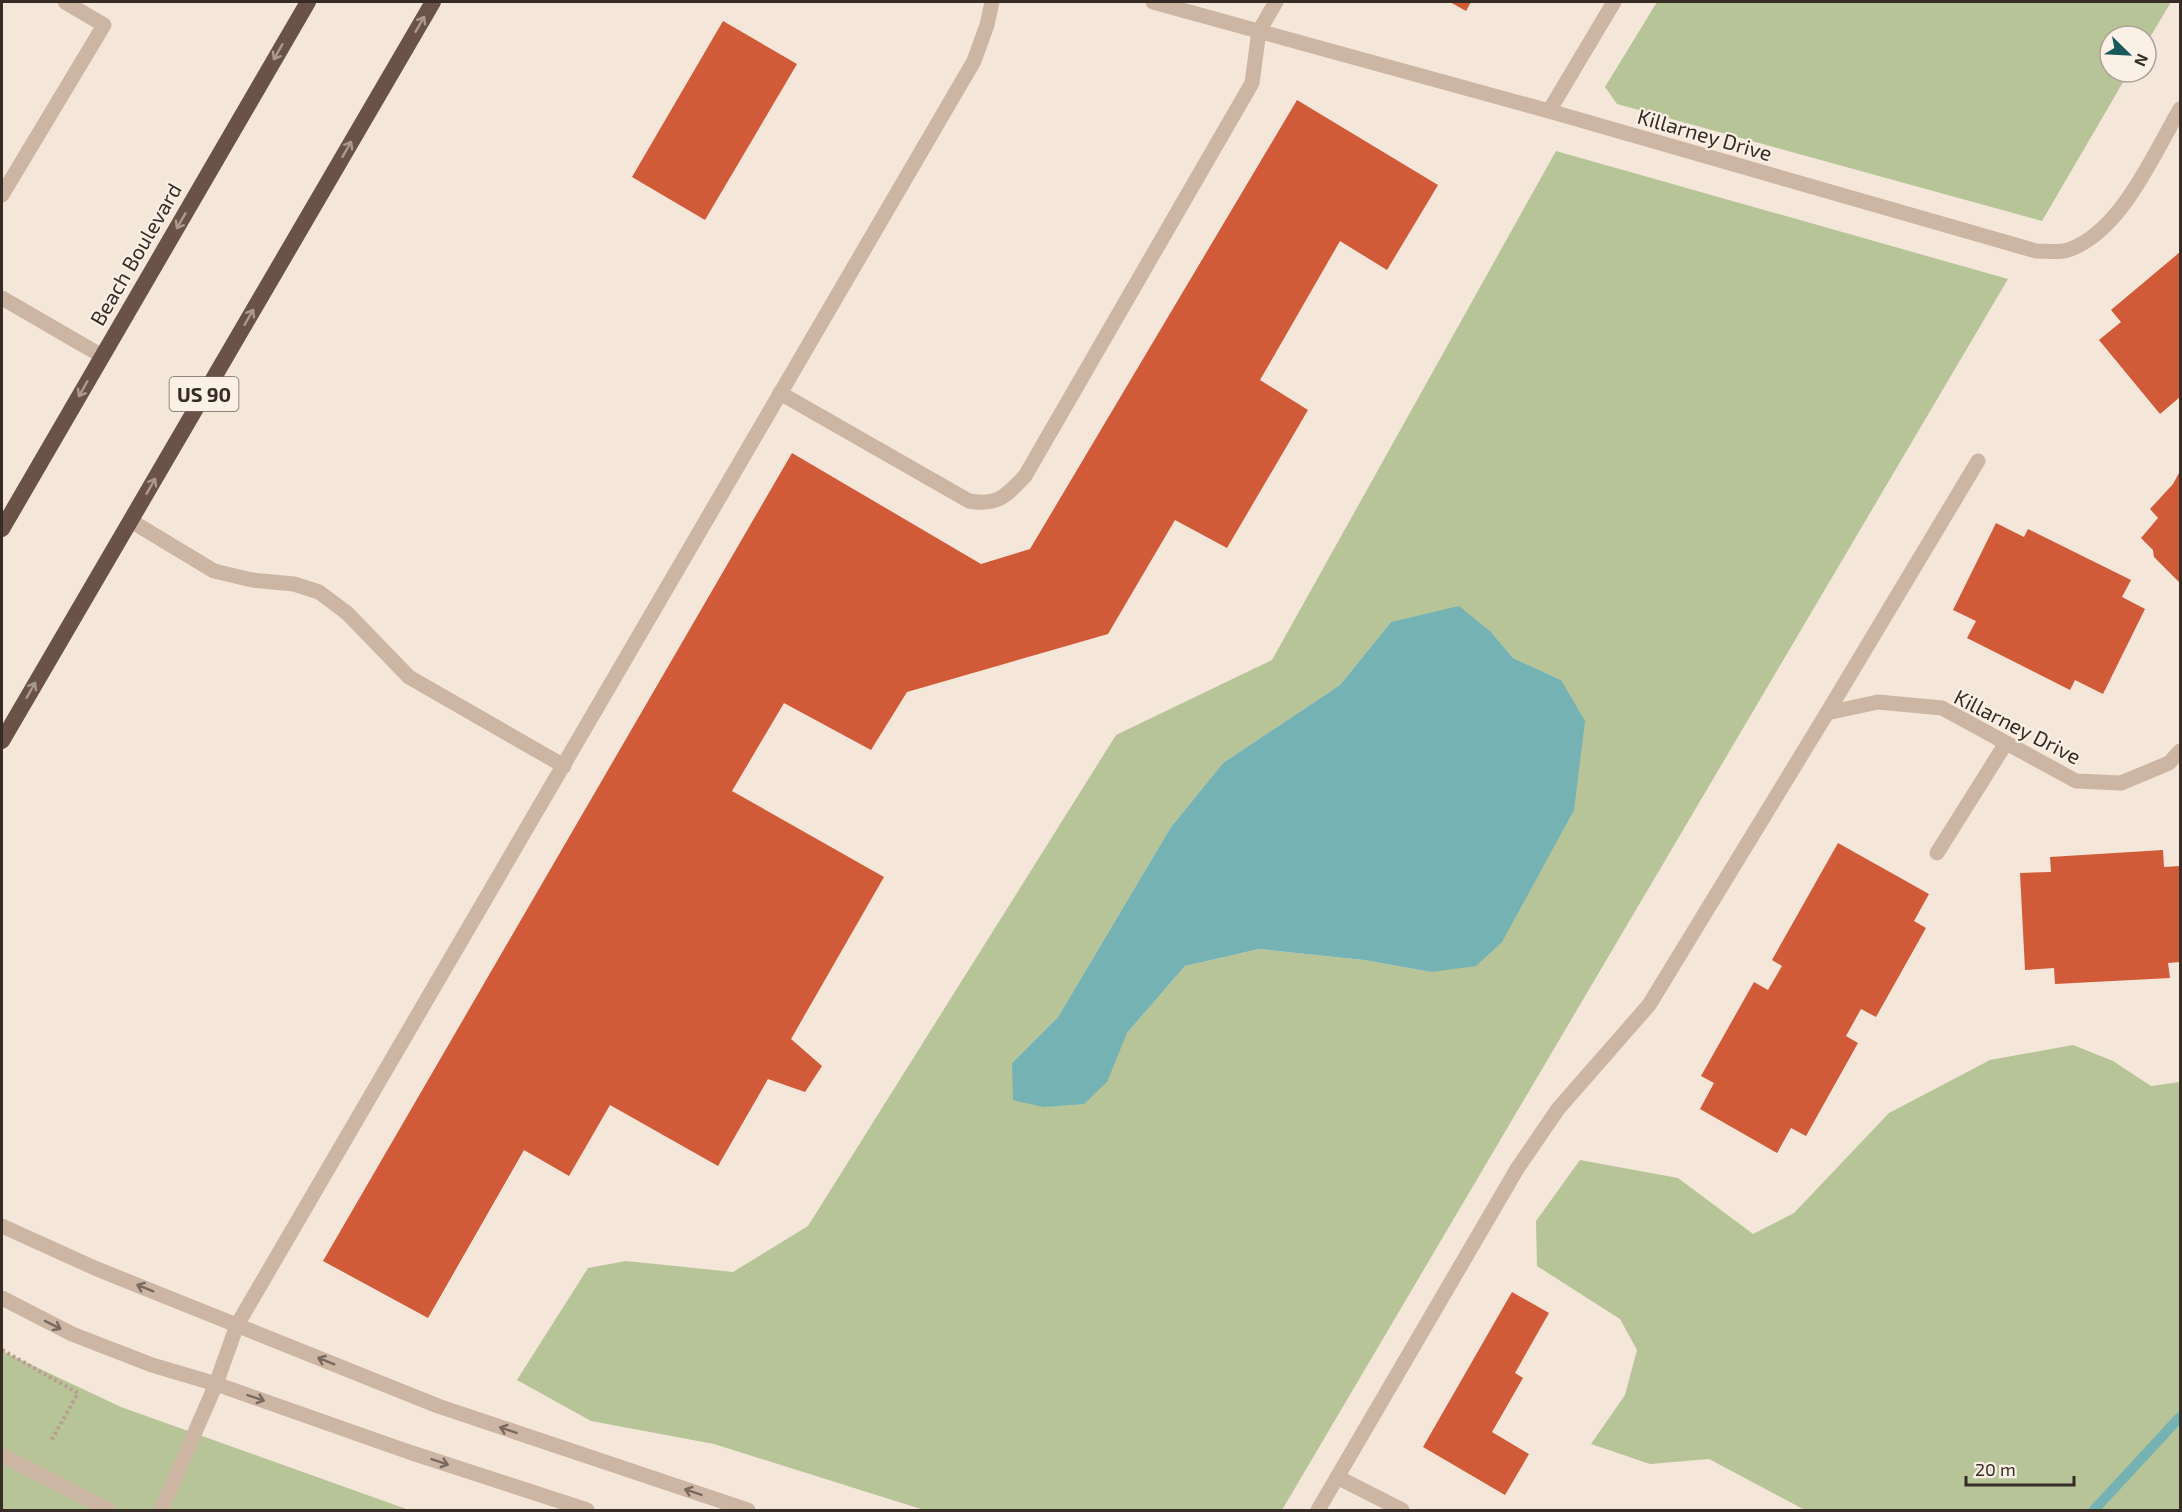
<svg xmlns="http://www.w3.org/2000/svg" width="2182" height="1512" viewBox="0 0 2182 1512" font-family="'Exo 2',sans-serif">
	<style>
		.green { fill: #b6c497; fill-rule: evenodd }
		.water { fill: #75b2b3 }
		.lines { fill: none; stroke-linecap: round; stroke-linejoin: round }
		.stream { stroke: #75b2b3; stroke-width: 10 }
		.building { fill: #d15a39 }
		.path { stroke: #b99f8e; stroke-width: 4; stroke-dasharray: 3 3; stroke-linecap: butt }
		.service { stroke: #cdb5a3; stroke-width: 15 }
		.minor { stroke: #cdb5a3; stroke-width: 15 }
		.trunk { stroke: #6a5249; stroke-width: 16 }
		.oneway { stroke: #ab998f }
		.oneway2 { stroke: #7a695e }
		.labels { text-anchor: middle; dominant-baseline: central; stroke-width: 4.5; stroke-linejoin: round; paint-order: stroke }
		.shield { fill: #fbf0e5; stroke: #72665f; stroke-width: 1.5 }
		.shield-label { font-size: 20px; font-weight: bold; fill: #372b26 }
		.street-label { font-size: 21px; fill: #372b26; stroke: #fbf0e5 }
	</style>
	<rect width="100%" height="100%" fill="#f4e6d9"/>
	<g class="green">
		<polygon points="1657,2 2171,2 2146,44 2146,36 2110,36 2110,72 2129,72 2042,221 1617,104 1605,87"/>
		<path d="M1556,151L2008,279L1282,1510H924L714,1444L591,1421L517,1380L588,1268L626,1261L733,1272L808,1226L1116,735L1272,660ZM1391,622L1491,632L1513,658L1561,680L1431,972L1364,960L1259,949L1185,966L1127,1033L1012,1063L1058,1017L1171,827L1223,763L1340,685Z"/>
		<polygon points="2073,1045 2113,1061 2151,1086 2180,1082 2180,1510 1805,1510 1709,1459 1650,1464 1591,1444 1625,1395 1637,1350 1620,1319 1537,1266 1536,1221 1580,1160 1678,1178 1753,1234 1794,1213 1889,1113 1990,1060"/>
		<polygon points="2,1351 121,1407 409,1510 2,1510"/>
	</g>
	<polygon class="water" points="1459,606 1491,632 1513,658 1561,680 1585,721 1574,810 1502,942 1476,966 1431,972 1364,960 1259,949 1185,966 1127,1033 1107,1082 1084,1104 1043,1107 1013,1100 1012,1063 1058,1017 1171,827 1223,763 1340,685 1391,622"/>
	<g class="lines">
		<polyline class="stream" points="2094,1510 2180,1417"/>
	</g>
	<g class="building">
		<polygon points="1450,2 1471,2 1466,11"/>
		<polygon points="723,21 797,64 705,220 632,177"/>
		<polygon points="1297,100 1438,185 1387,270 1340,241 1260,380 1308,410 1227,548 1175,520 1108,634 907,692 871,750 784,703 732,791 884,877 791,1039 822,1066 805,1092 768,1079 718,1166 610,1105 569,1176 524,1150 428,1318 323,1261 792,453 981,564 1030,549"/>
		<polygon points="2180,252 2180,397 2160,414 2099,340 2121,322 2111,310"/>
		<polygon points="2180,471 2180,583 2154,557 2153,550 2141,538 2158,518 2150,509 2173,484"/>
		<polygon points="1996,523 2024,537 2028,529 2131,580 2122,597 2145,609 2103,694 2075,680 2070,690 1967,638 1976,621 1953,610"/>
		<polygon points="1838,843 1929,894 1914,921 1926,928 1876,1017 1861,1009 1846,1036 1858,1043 1806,1136 1791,1128 1777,1153 1700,1109 1714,1083 1701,1076 1754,982 1768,990 1782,966 1772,960"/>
		<polygon points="2163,850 2164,867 2180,866 2180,962 2168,963 2170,978 2055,984 2054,968 2025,970 2020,873 2051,872 2050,857"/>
		<polygon points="1512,1292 1549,1313 1515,1373 1523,1378 1492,1432 1529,1454 1505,1495 1423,1447"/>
	</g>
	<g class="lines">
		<polyline class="path" points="2,1350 78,1393 51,1441"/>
		<g class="service">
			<polyline points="1549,111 1614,2"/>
			<polyline points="2,195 104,25 65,2"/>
			<polyline points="2,298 102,356"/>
			<path d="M780,393L969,501C998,506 1006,496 1025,476L1252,83L1259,31L1276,2"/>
			<polyline points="131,521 214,571 252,580 294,584 319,592 347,613 409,677 564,766"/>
			<polyline points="1937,853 2006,743"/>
			<polyline points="2,1455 109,1510"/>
			<polyline points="161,1510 216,1384 237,1325 974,61 987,25 992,2"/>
		</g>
		<g class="minor">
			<path d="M1153,2L1549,111L2036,251C2046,251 2058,253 2068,250C2121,232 2153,155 2180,109"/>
			<polyline points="1827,713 1878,702 1942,708 2076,781 2121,783 2169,763 2180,751"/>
			<polyline points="2,1226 97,1269 438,1406 748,1510"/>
			<polyline points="2,1298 72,1334 152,1365 216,1384 409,1452 587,1510"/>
			<polyline points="1337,1477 1402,1510"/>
			<polyline points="1318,1510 1517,1169 1558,1109 1649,1005 1827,713 1978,461"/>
		</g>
		<g class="trunk">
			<polyline points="2,529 308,2"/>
			<polyline points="2,741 433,2"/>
		</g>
	</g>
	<defs><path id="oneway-shaft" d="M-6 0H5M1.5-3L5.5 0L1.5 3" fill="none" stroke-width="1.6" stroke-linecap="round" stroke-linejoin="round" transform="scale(1.5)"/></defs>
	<g class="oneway">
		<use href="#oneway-shaft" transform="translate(420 24) rotate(-60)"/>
		<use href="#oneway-shaft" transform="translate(278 52) rotate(120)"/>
		<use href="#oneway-shaft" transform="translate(347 149) rotate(-60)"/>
		<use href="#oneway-shaft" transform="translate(181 221) rotate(120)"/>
		<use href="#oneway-shaft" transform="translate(249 317) rotate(-60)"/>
		<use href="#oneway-shaft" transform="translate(83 389) rotate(120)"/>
		<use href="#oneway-shaft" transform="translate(151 486) rotate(-60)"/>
		<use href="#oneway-shaft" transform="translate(31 690) rotate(-60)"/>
	</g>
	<g class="oneway2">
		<use href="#oneway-shaft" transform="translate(145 1288) rotate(-158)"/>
		<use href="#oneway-shaft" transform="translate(53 1325) rotate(27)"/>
		<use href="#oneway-shaft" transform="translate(326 1361) rotate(-158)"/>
		<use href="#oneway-shaft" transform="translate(256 1398) rotate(19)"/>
		<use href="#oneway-shaft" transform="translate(508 1430) rotate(-161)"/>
		<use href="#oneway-shaft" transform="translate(440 1462) rotate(19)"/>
		<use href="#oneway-shaft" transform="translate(693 1492) rotate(-161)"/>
	</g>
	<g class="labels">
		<rect class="shield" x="169.5" y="377" width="69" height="34" rx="4.5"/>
		<g class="shield-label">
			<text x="204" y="394">US 90</text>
		</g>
		<g class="street-label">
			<text transform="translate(1705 134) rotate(16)">Killarney Drive</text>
			<text transform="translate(135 254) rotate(-60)">Beach Boulevard</text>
			<text transform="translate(2018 726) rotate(27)">Killarney Drive</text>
		</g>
	</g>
	<rect width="2182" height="1512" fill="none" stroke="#372b26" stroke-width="6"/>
	<g transform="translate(2128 54) rotate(114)"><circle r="28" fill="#fbf0e5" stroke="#ada199" stroke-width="1.5"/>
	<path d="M0-4.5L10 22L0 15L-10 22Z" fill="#18595c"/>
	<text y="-9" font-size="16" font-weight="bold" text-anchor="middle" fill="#372b26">N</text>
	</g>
	<path d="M1966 1476v9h108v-9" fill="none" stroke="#372b26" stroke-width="3"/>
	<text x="1975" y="1476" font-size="18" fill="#372b26" stroke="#fbf0e5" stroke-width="4.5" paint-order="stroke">20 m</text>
</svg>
